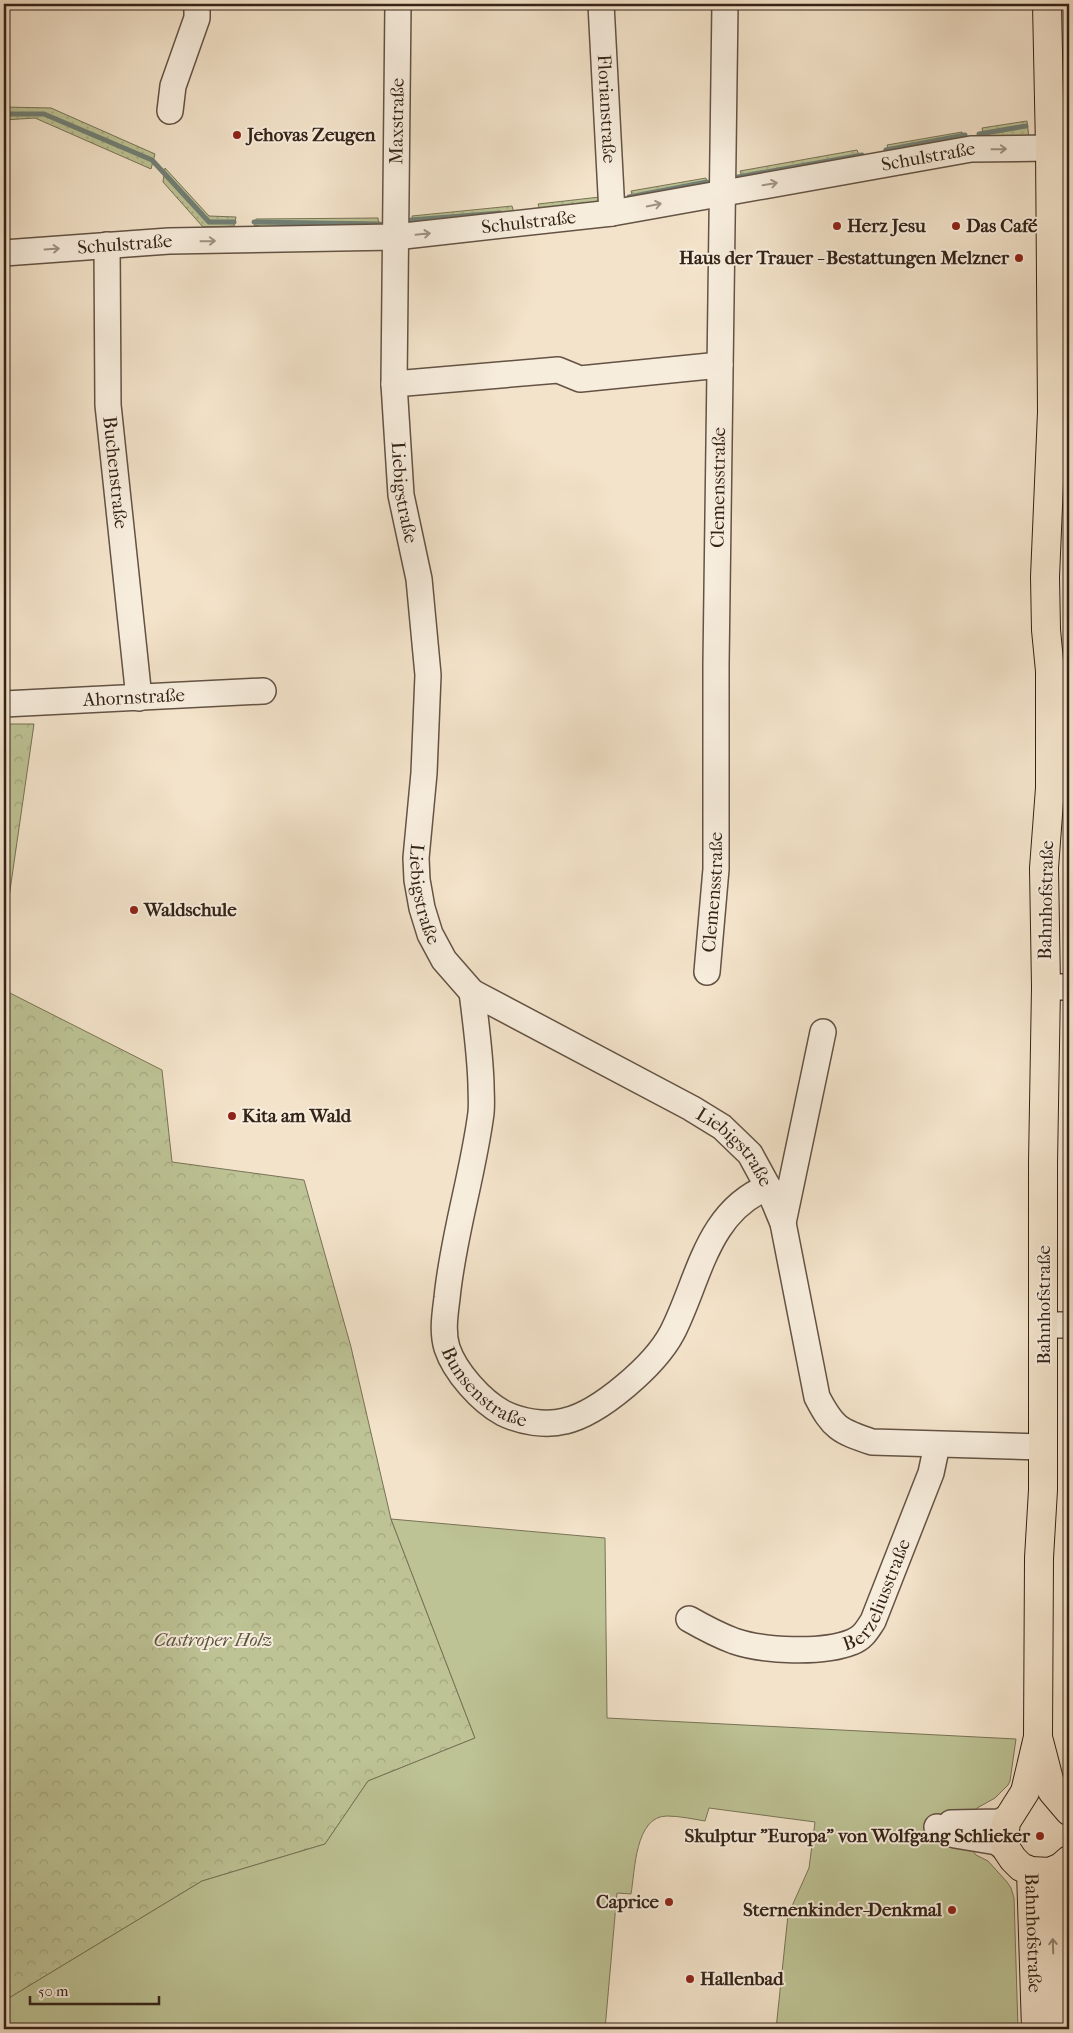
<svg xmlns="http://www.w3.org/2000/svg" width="1073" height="2033" viewBox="0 0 1073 2033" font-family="'IM FELL French Canon',serif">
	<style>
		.grass { fill: url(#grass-dots); stroke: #787356 }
		.forest { fill: url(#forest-crowns); stroke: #787356 }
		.park { fill: #bdc395; stroke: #787356 }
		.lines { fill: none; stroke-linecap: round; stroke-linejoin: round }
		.stream { stroke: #728076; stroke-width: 5 }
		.minor-casing { stroke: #645344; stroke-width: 28 }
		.major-casing { stroke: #342318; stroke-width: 30 }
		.minor { stroke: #f7eddd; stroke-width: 25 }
		.major { stroke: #f3e3ca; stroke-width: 28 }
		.oneway { stroke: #9f9284 }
		.oneway2 { stroke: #948371 }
		.poi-dot { fill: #8f2418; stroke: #f7eddd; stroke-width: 2 }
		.labels { text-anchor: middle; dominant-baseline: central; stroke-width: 4; stroke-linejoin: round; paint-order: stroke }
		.street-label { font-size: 19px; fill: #342318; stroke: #f7eddd }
		.poi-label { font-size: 19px; font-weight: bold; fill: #342318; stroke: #f7eddd; text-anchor: start }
		.park-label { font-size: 19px; font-style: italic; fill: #5d533e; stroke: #f7eddd }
	</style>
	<defs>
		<pattern id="grass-dots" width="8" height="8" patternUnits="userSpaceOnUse" patternTransform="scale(1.25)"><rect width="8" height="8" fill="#bdc395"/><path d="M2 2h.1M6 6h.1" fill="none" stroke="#a3a780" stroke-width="1.8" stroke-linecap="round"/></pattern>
		<pattern id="forest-crowns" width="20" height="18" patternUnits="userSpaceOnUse" patternTransform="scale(1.25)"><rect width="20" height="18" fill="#bdc395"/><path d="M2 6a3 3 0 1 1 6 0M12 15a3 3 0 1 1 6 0" fill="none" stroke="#a3a780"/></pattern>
	</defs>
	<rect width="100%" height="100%" fill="#f3e3ca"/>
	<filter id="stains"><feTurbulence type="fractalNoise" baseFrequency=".004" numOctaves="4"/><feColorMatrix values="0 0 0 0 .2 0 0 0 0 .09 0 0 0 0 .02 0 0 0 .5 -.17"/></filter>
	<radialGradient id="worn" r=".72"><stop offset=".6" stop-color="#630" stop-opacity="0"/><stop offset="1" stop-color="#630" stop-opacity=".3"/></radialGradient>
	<g class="grass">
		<polygon points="4,107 51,108 155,154 151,169 35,118 4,120"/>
		<polygon points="1027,121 1029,138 984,138 982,128"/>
		<polygon points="962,132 963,140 890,154 887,145"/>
		<polygon points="857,150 861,160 743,179 740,171"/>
		<polygon points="165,168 209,216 236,217 234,226 203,227 163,182"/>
		<polygon points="706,178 707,184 633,198 631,191"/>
		<polygon points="600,197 600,204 541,214 538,204"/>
		<polygon points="512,206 515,216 414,223 412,216"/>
		<polygon points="378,218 379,227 272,229 254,225 256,219"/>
	</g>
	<g class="forest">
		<polygon points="4,724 34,724 4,932"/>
		<polygon points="4,990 162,1070 172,1162 304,1180 351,1347 391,1519 475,1738 368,1781 325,1844 202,1881 4,2001"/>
	</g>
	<path class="park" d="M391,1519L605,1538L607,1718L1016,1739L1010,1781L1008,1785L995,1798L977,1808L968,1845L976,1855L988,1861L1007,1882L1011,1888L1014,1898L1018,2029H776L788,1915L809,1868L815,1822L709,1808L705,1821C693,1819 679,1816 667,1816C635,1816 635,1871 631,1894L617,1893L605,2029H4V2001L202,1881L325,1844L368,1781L475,1738Z"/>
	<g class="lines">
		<g class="stream">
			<polyline points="4,114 44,114 152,160 209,222 234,222"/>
			<polyline points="979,134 1026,126"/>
			<polyline points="886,150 965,135"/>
			<polyline points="738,177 862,155"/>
			<polyline points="629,197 707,182"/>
			<polyline points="411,220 500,213"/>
			<polyline points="254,222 380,224"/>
		</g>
		<defs>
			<g id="minor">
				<path id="s1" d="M398,4L394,384L401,495L419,579L428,675L424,773L416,858L417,880L422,908L430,934L444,960L472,992L691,1108L722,1127L750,1154L768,1187L783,1223L817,1397C833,1428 839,1431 872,1442L1043,1447"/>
				<path id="s2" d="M601,4L612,213"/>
				<polyline points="170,111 173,86 197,18 197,4"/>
				<polyline points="1050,227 1069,228"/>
				<path id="s3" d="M107,245L108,405L139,698"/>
				<path id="s4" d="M4,253L169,241L395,237L612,213L971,149L1050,148"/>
				<polyline points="394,384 558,370 580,379 720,365"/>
				<path id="s5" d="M4,704L263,691"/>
				<path id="s6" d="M707,972L716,869V664L725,4"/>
				<polyline points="1046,987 1069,987"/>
				<path id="s7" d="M472,992C476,1023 480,1053 481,1084C481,1093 482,1104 481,1113C473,1175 453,1236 447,1298C445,1314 442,1332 447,1348C455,1372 481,1401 503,1413C521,1422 546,1426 565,1421C600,1413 655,1365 672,1333C699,1281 706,1212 768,1187"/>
				<polyline points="783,1223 823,1032"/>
				<polyline points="1044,1325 1069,1325"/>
				<path id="s8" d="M689,1619C703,1627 718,1635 734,1641C763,1651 822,1654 852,1642C863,1638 867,1630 873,1621L931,1473L937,1445"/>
				<polyline points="951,1823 999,1822 1009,1817"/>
				<polyline points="937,1827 955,1835 997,1842 1007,1850"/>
			</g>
			<g id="major">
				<polyline points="1047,4 1050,148 1052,412 1045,577 1046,630 1050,671 1050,788 1044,868 1046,987 1043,1164 1043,1490 1039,1558 1038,1737 1025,1792 1006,1822 1004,1839 1007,1850 1013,1859 1021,1867 1031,1871 1050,1872 1061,1867 1069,1860"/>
				<polyline points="1039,1741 1052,1791 1069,1811"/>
				<path id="s9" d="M1031,1871L1036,2029"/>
				<polyline points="1050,1872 1058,2029"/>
			</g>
		</defs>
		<use href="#minor" class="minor-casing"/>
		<use href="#major" class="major-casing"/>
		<use href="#minor" class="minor"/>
		<use href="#major" class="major"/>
	</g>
	<defs><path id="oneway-shaft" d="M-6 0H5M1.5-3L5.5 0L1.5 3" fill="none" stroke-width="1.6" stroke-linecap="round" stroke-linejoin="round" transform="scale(1.25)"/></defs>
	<g class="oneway">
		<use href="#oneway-shaft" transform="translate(999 149) rotate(-1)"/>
		<use href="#oneway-shaft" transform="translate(770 184) rotate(-10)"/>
		<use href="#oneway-shaft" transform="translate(654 205) rotate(-11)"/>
		<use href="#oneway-shaft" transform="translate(423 234) rotate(-6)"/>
		<use href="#oneway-shaft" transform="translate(208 241) rotate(-1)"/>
		<use href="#oneway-shaft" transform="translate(52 249) rotate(-4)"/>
	</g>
	<use class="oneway2" href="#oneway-shaft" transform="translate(1053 1946) rotate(-92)"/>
	<g class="poi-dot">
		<circle cx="237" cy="135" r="5"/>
		<circle cx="837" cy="226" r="5"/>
		<circle cx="956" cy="226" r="5"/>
		<circle cx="1019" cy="258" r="5"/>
		<circle cx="134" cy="910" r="5"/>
		<circle cx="232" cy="1116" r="5"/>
		<circle cx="1040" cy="1836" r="5"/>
		<circle cx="669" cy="1902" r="5"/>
		<circle cx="952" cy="1910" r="5"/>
		<circle cx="690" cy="1979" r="5"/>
	</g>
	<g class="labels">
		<g class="street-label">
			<text stroke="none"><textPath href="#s2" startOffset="105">Florianstraße</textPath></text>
			<text transform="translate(397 121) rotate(-89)">Maxstraße</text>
			<text stroke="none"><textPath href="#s4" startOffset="931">Schulstraße</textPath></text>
			<text stroke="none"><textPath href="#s4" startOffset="526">Schulstraße</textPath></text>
			<text stroke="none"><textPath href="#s4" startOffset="121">Schulstraße</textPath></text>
			<text stroke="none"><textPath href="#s3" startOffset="228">Buchenstraße</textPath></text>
			<text stroke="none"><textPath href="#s6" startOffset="485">Clemensstraße</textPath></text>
			<text stroke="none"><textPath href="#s1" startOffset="489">Liebigstraße</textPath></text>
			<text stroke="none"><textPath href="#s5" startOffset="130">Ahornstraße</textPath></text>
			<text stroke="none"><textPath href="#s1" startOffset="894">Liebigstraße</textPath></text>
			<text stroke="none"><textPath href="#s6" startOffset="80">Clemensstraße</textPath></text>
			<text transform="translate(1046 900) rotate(-89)">Bahnhofstraße</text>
			<text stroke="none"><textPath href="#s1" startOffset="1314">Liebigstraße</textPath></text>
			<text transform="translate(1044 1305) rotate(-90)">Bahnhofstraße</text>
			<text stroke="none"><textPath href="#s7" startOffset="416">Bunsenstraße</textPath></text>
			<text stroke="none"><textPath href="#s8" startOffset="224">Berzeliusstraße</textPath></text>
			<text stroke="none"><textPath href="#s9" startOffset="62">Bahnhofstraße</textPath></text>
		</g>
		<g class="poi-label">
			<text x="247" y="135">Jehovas Zeugen</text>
			<text x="847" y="226">Herz Jesu</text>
			<text x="966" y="226">Das Café</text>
			<text x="1009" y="258" text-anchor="end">Haus der Trauer - Bestattungen Melzner</text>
			<text x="144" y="910">Waldschule</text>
			<text x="242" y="1116">Kita am Wald</text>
			<text x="1030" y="1836" text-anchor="end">Skulptur "Europa" von Wolfgang Schlieker</text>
			<text x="659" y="1902" text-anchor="end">Caprice</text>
			<text x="942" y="1910" text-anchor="end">Sternenkinder-Denkmal</text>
			<text x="700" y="1979">Hallenbad</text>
		</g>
		<g class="park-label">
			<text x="213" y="1640">Castroper Holz</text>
		</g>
	</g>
	<rect width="1073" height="2033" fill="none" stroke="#f3e3ca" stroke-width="20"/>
	<rect x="5" y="5" width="1063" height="2023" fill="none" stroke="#342318" stroke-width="2.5"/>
	<rect x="10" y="10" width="1053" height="2013" fill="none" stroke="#342318"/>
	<path d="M30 1996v8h129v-8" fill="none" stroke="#342318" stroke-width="2.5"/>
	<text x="38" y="1996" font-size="15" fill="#342318" stroke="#f7eddd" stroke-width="4" paint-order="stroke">50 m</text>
	<rect width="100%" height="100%" filter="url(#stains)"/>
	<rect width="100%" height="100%" fill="url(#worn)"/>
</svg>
